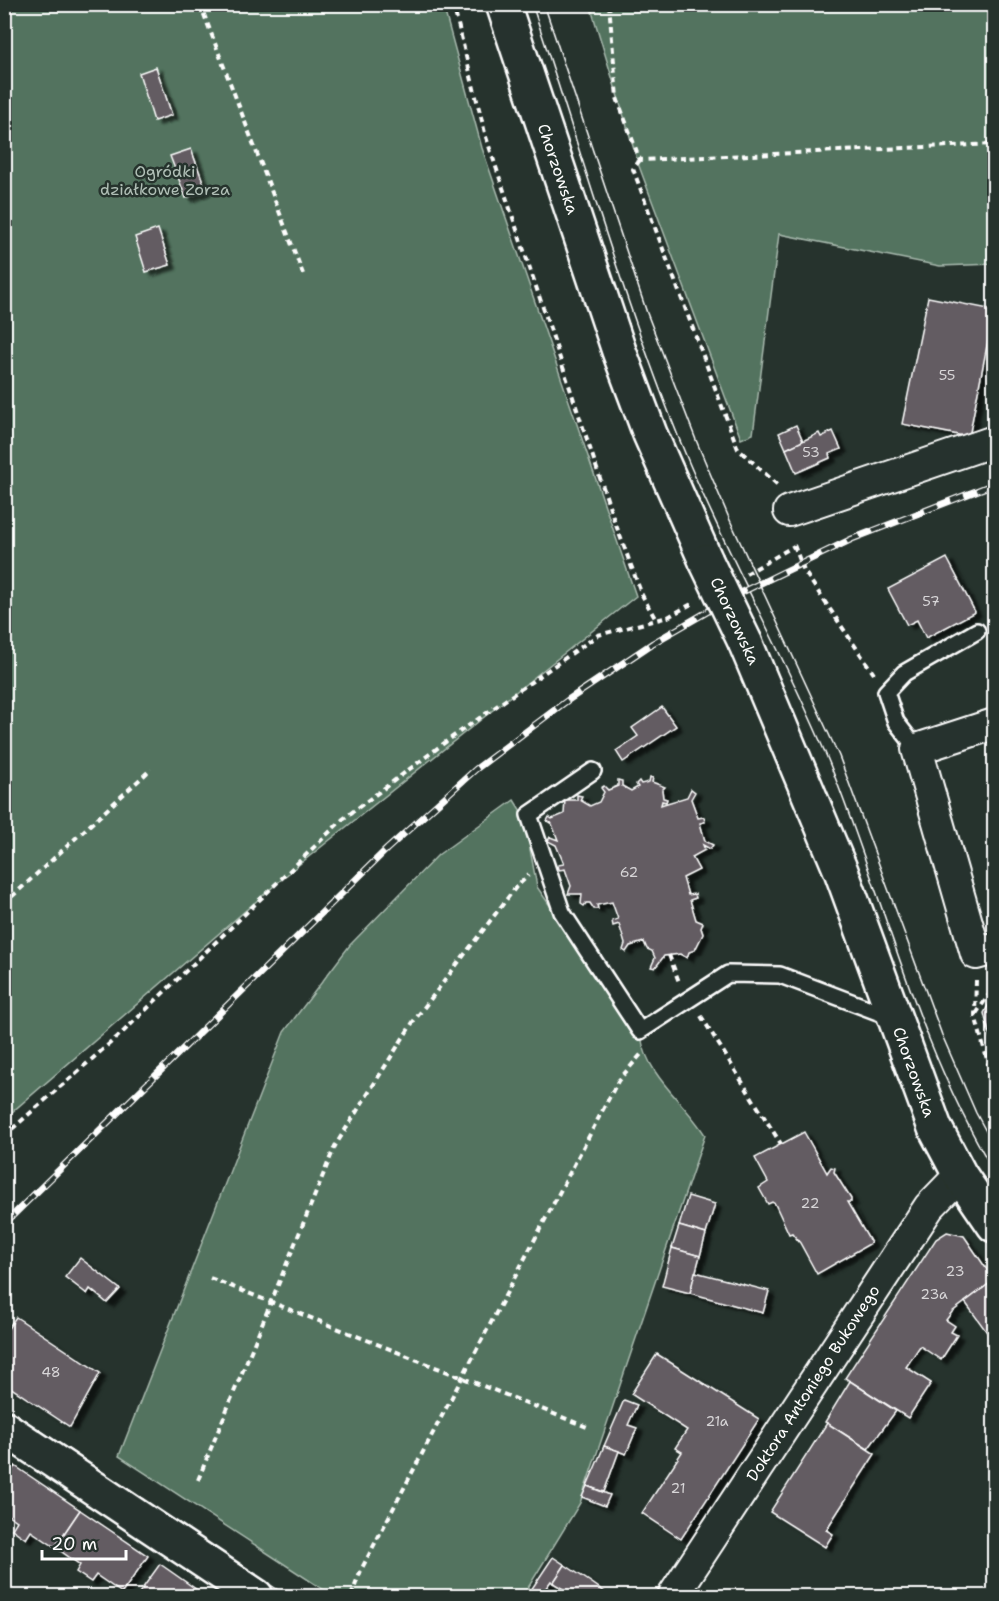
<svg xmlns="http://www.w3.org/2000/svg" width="999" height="1601" viewBox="0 0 999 1601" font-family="'Shantell Sans',sans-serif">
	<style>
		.green { fill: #52735e; stroke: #a8b9ae; stroke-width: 1.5 }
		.building { fill: #645b62; stroke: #fff; stroke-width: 1.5; filter: url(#shadow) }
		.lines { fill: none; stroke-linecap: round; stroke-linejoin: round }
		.service-casing { stroke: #fff; stroke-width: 20 }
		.minor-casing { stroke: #fff; stroke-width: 34 }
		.tertiary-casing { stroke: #fff; stroke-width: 38 }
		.path { stroke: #fff; stroke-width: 4; stroke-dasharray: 6 4.5; stroke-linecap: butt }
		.service { stroke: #26332d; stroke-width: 15 }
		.minor { stroke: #26332d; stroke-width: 30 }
		.tertiary { stroke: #26332d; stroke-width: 33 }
		.tram { stroke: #fff; stroke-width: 1.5 }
		.rail-casing { stroke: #fff; stroke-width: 7 }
		.rail { stroke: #26332d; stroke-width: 4.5; stroke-dasharray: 14; stroke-linecap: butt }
		.tertiary-bridge-casing { stroke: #fff; stroke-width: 38; stroke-linecap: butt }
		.tertiary-bridge { stroke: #26332d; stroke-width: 33 }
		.labels { text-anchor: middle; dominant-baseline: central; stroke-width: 5; stroke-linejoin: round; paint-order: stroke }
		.number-label { font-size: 14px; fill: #d8d6d8 }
		.street-label { font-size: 16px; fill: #fff; stroke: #26332d }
		.park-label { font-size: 16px; fill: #b1c0b7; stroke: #26332d }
	</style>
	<defs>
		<filter id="shadow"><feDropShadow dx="6" dy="4" stdDeviation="1.5" flood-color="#0009"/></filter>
	</defs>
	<rect width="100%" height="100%" fill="#26332d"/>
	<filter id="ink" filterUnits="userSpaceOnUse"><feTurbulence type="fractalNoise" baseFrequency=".0167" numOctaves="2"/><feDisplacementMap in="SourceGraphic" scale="12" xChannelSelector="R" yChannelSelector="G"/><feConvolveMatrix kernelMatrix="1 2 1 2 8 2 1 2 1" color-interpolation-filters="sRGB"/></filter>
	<g filter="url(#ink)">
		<g class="green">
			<polygon points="5,5 443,5 482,148 636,596 296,867 5,1118"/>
			<polygon points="590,5 994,5 994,264 940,266 779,234 753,434 741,439 639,166"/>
			<path d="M514,800L524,816L537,887L641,1036C647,1077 684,1101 705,1135L580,1503L523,1596H333L119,1456L284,1032L350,945L438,855Z"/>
		</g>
		<g class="building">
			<polygon points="156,67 172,115 154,121 139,73"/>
			<polygon points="191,149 206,190 186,198 170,156"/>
			<polygon points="158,229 170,265 146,272 135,237"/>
			<polygon points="928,297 994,310 969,437 902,424"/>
			<polygon points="796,425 803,441 786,449 779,433"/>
			<polygon points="833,431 841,449 829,454 830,458 796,473 786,449 819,433 821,437"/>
			<polygon points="947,558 975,612 926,638 917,620 907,625 888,589"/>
			<polygon points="662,707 676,726 623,762 616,751 638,736 632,728"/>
			<polygon points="650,777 653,778 652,782 665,787 662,790 663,798 667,799 666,802 662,801 661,805 687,797 691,789 695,792 691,799 698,818 704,817 705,822 700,823 705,841 713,845 710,849 703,845 705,850 692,857 699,870 683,878 688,895 695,894 696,898 690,900 696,920 703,923 701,928 703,934 695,950 689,952 687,958 680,954 664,956 655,968 651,967 655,958 652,951 647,949 644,942 630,946 626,952 623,950 625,944 619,924 613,926 612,921 618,919 612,902 597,905 598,909 594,909 590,903 586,903 584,906 581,904 582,894 568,894 571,886 565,869 559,870 558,865 564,864 556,845 548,841 550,837 558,840 552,824 547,821 549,817 552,819 564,814 565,800 577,800 577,795 582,796 580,800 590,806 599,802 604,792 601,788 604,786 608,790 618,786 618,780 622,781 622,786 631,791 638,787 636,784 639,781 641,784 649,782"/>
			<polygon points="994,995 994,1052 984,1013"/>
			<polygon points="804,1132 827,1173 831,1167 835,1168 834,1172 851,1199 851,1202 847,1202 871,1243 817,1274 800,1243 792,1233 789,1234 775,1204 772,1202 768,1204 759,1188 768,1182 755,1158"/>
			<polygon points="688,1196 715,1204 706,1234 679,1226"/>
			<polygon points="679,1226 706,1234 700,1256 672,1248"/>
			<polygon points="947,1232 964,1236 994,1280 952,1312 946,1320 955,1326 951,1332 957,1335 941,1360 920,1346 906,1367 931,1383 908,1418 845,1378 936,1239"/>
			<polygon points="672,1248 700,1256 690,1293 662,1286"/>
			<polygon points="80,1258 120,1289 107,1303 90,1289 87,1294 65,1277"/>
			<polygon points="695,1272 769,1291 763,1313 690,1293"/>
			<polygon points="994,1280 994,1342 965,1302"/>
			<polygon points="16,1317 100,1373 70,1427 4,1383 4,1334"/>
			<polygon points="657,1354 759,1419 681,1539 642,1513 682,1452 675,1448 687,1430 631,1394"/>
			<polygon points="850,1381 896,1411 868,1449 825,1422"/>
			<polygon points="624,1400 637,1405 628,1425 637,1428 626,1454 604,1446"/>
			<polygon points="827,1423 875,1454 826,1530 833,1534 825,1547 770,1512"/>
			<polygon points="604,1446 619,1451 604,1492 587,1486"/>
			<polygon points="4,1459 15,1466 4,1482"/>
			<polygon points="15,1466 80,1510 55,1547 31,1531 26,1539 12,1529 17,1521 4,1512 4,1482"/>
			<polygon points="587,1486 610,1495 605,1506 582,1497"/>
			<polygon points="80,1510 148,1556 122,1593 96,1575 91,1582 76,1572 80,1565 55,1547"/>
			<polygon points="553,1557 565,1565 553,1583 551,1581 540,1596 527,1596"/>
			<polygon points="160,1564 200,1592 204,1596 137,1596"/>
			<polygon points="565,1565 592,1583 609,1595 575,1596 553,1583"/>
		</g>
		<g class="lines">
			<defs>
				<g id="service">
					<polyline points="917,749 896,722 886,692 904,673 977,631"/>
					<polyline points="593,771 529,815 562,912 640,1031 728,974 780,975 891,1017"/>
				</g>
				<g id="minor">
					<polyline points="789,511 994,441"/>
					<polyline points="994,724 917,749 976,954 994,949"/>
					<polyline points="673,1596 929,1207 960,1175"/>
				</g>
				<g id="tertiary">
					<polyline points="503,4 619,351 650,434 706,561"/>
					<polyline points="745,642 841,871 935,1128 960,1175 994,1225"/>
					<polyline points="4,1428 256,1596"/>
				</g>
			</defs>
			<use href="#service" class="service-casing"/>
			<use href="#minor" class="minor-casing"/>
			<use href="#tertiary" class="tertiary-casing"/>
			<g class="path">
				<polyline points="200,4 303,274"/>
				<polyline points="453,4 486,137 613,517 642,595 656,620"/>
				<polyline points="609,4 617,98 640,160 994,144"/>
				<polyline points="640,160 633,169 738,449 779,486"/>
				<polyline points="794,545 804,571 874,674"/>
				<polyline points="746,574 794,546"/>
				<polyline points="4,904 151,769"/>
				<polyline points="669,955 679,982"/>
				<polyline points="976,980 975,1015 994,1085"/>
				<polyline points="976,1014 994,987"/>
				<polyline points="701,1016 781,1144"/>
				<polyline points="4,1136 124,1031 343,819 451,738 598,635 668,617 695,602"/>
				<polyline points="210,1278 587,1427"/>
				<polyline points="198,1480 335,1146 413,1022 516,887 529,875"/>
				<polyline points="351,1596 362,1568 618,1081 643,1052"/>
			</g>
			<use href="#service" class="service"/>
			<use href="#minor" class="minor"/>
			<use href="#tertiary" class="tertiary"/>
			<g class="tram">
				<path d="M532,4C582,154 625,307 685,453C728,558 786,657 829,762C884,898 917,1045 994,1171"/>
				<polyline points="544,4 647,313 696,440 729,518 839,756 942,1035 976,1113 994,1146"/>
				<polyline points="4,1406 287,1596"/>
			</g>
			<defs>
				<polyline id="rail" points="4,1224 387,849 476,769 568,700 653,643 740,593 852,539 994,484"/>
			</defs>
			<use href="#rail" class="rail-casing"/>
			<use href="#rail" class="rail"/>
			<defs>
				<polyline id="tertiary-bridge" points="706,561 745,642"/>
			</defs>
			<use href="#tertiary-bridge" class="tertiary-bridge-casing"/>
			<use href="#tertiary-bridge" class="tertiary-bridge"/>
		</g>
	</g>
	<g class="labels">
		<g class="number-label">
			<text x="947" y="375">55</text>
			<text x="811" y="452">53</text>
			<text x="931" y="601">57</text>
			<text x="629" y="872">62</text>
			<text x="810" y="1203">22</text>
			<text x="955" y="1271">23</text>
			<text x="934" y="1294">23a</text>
			<text x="51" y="1372">48</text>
			<text x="717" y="1421">21a</text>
			<text x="678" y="1488">21</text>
		</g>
		<g class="street-label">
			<text transform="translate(558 169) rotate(71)">Chorzowska</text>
			<text transform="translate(735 621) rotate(65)">Chorzowska</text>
			<text transform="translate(914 1072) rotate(70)">Chorzowska</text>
			<text transform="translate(813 1383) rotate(-57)">Doktora Antoniego Bukowego</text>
		</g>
		<g class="park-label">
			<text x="165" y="171">Ogródki<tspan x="165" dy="18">działkowe Zorza</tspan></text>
		</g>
	</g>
	<rect width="999" height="1601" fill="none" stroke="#26332d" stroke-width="24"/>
	<rect x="12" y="12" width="975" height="1577" fill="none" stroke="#fff" stroke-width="2" filter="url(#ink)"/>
	<path d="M42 1550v9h84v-9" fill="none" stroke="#ffffff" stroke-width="3"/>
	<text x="51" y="1550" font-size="18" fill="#ffffff" stroke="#26332d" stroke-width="4.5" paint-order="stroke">20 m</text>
</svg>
